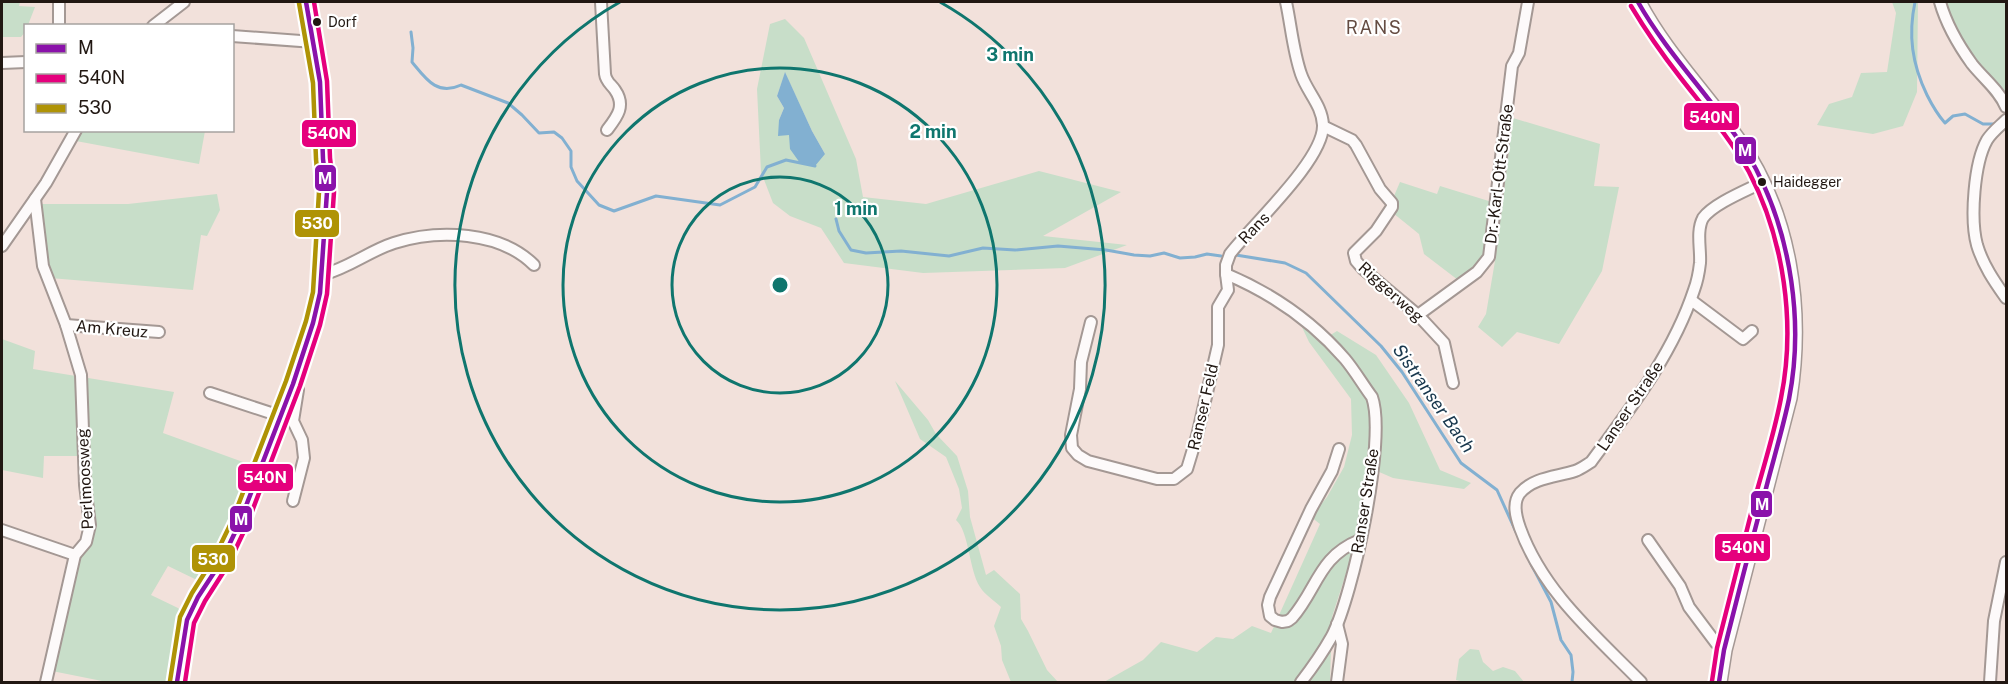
<svg xmlns="http://www.w3.org/2000/svg" width="2008" height="684" viewBox="0 0 2008 684" font-family="'Public Sans',sans-serif">
	<style>
		.green { fill: #c8dec9; fill-rule: evenodd }
		.water { fill: #82b0d1 }
		.lines { fill: none; stroke-linecap: round; stroke-linejoin: round }
		.stream { stroke: #82b0d1; stroke-width: 3 }
		.street-casing { stroke: #a49894; stroke-width: 14 }
		.secondary-casing { stroke: #a49894; stroke-width: 18 }
		.street { stroke: #fdfafa; stroke-width: 10 }
		.secondary { stroke: #fdfafa; stroke-width: 15 }
		.bus-1-casing { stroke: #fff; stroke-width: 9 }
		.bus-2-casing { stroke: #fff; stroke-width: 9 }
		.bus-3-casing { stroke: #fff; stroke-width: 9 }
		.bus-1 { stroke: #8a12aa; stroke-width: 4.5 }
		.bus-2 { stroke: #e5007d; stroke-width: 4.5 }
		.bus-3 { stroke: #af9306; stroke-width: 4.5 }
		.ring { fill: none; stroke: #0f766e; stroke-width: 3 }
		.bus-dot { fill: #211712; stroke: #fff; stroke-width: 2 }
		.labels { text-anchor: middle; dominant-baseline: central; stroke-width: 4.5; stroke-linejoin: round; paint-order: stroke }
		.bus-label { font-size: 14px; fill: #211712; stroke: #fff; text-anchor: start }
		.street-label { font-size: 16px; fill: #211712; stroke: #fff }
		.neighbourhood-label { font-size: 18px; letter-spacing: 1.5px; fill: #654c42; stroke: #fff }
		.water-label { font-size: 18px; font-style: italic; fill: #18374d; stroke: #fff }
		.centre { fill: #0f766e; stroke: #fff; stroke-width: 3 }
		.ring-label { font-size: 18px; text-anchor: middle; font-weight: bold; fill: #0f766e; stroke: #fff; stroke-width: 4.5; stroke-linejoin: round; paint-order: stroke }
		.line-badge { stroke: #fff; stroke-width: 2 }
		.badge-label { font-size: 16px; text-anchor: middle; font-weight: bold; fill: #fff }
	</style>
	<rect width="100%" height="100%" fill="#f2e1db"/>
	<g class="green">
		<polygon points="2,2 20,2 19,6 35,7 28,25 26,26 25,32 21,37 2,37"/>
		<polygon points="1892,2 1918,2 1917,92 1903,126 1873,134 1817,125 1829,104 1852,97 1861,73 1887,72 1896,13"/>
		<polygon points="1944,2 2006,2 2006,101 1961,40"/>
		<path d="M785,19L804,38L856,159L863,197L926,204L1039,171L1121,192L1043,236L1127,245L1065,268L923,273L844,263L821,228L790,216L773,203L761,172L757,89L770,24ZM785,73L812,131L825,154L790,135L779,120L784,108L777,96Z"/>
		<polygon points="1513,118 1600,144 1594,186 1619,187 1602,271 1559,344 1517,332 1502,347 1478,327 1486,314 1495,261"/>
		<polygon points="80,131 205,131 199,164 76,141"/>
		<polygon points="1400,182 1437,194 1440,186 1492,202 1485,252 1477,266 1458,280 1424,254 1419,234 1393,213 1394,196"/>
		<polygon points="217,194 220,210 207,236 201,235 193,290 50,278 42,256 40,204 128,204"/>
		<polygon points="1301,325 1319,342 1337,331 1376,355 1409,403 1440,470 1471,483 1464,489 1393,478 1370,468 1359,533 1332,617 1330,682 1104,682 1143,660 1161,642 1197,652 1216,637 1233,639 1252,626 1271,633 1320,524 1311,517 1327,497 1344,467 1352,435 1351,399 1309,342"/>
		<polygon points="2,339 35,351 33,369 174,392 163,433 254,466 226,538 199,581 168,566 151,595 178,608 183,613 176,632 170,682 107,682 52,671 77,561 88,547 87,456 44,456 43,478 2,470"/>
		<path d="M895,381L928,420L936,434L957,456L968,491L970,517L986,575L994,570L1020,594L1021,619L1028,631L1047,670L1058,682H1011L1002,660L1001,646L994,626L1001,607C995,601 985,595 980,587C969,570 969,531 956,520L962,508L959,489L946,457L920,439Z"/>
		<polygon points="1470,649 1479,650 1483,662 1493,671 1503,667 1515,671 1524,682 1464,682 1456,680 1459,659"/>
	</g>
	<polygon class="water" points="785,72 812,131 825,154 815,166 800,163 790,149 789,135 778,136 779,120 784,108 777,96"/>
	<g class="lines">
		<g class="stream">
			<path d="M1915,2C1908,35 1912,64 1927,95C1932,105 1937,114 1945,123L1953,116L1965,114L1983,124H1997"/>
			<path d="M411,32L413,48L412,62C426,79 437,96 461,85L508,103L522,115L539,133L554,132L562,138L571,151V167L577,181L599,205L614,211L656,196L720,205L755,187L767,167L786,160L815,166"/>
			<polyline points="836,219 839,231 851,250 866,253 901,251 949,256 983,248 1015,250 1058,246 1106,250 1134,255 1150,256 1164,253 1180,258 1195,257 1207,254 1221,256"/>
			<polyline points="1236,255 1285,263 1306,273 1381,346 1402,372 1461,463 1497,490 1516,532"/>
			<polyline points="1530,562 1551,602 1561,640 1571,655 1573,672 1572,682"/>
		</g>
		<defs>
			<g id="street">
				<polyline points="59,2 59,26"/>
				<path d="M601,2L605,74C606,82 611,84 615,90C626,106 617,117 607,130"/>
				<path d="M1286,2C1291,25 1293,51 1301,74C1307,92 1322,105 1323,125C1324,160 1251,226 1230,254L1226,265V274C1271,293 1313,322 1345,359C1355,371 1363,385 1372,397C1387,439 1353,595 1332,636C1323,652 1312,668 1301,682"/>
				<path d="M1940,2C1946,23 1959,46 1972,64C1983,78 1999,90 2006,107"/>
				<polyline points="153,26 184,2"/>
				<polyline points="232,36 314,42"/>
				<polyline points="2,63 26,62"/>
				<path d="M2006,120C2000,126 1992,132 1987,140C1974,163 1970,219 1977,245C1983,265 1994,281 2006,298"/>
				<polyline points="1323,126 1352,140 1356,145 1380,189 1392,203 1392,207 1376,231 1354,253 1356,261 1363,269 1418,315 1444,343 1453,383"/>
				<polyline points="35,199 43,266 66,325 81,375 85,485 90,525 86,542 75,555 46,682"/>
				<polyline points="2,246 46,183 76,130"/>
				<path d="M322,275C349,268 369,251 394,243C438,229 500,231 534,265"/>
				<polyline points="1691,300 1743,339 1752,331"/>
				<polyline points="1418,315 1477,272 1489,257 1512,66 1519,53 1528,2"/>
				<polyline points="1091,322 1081,362 1080,389 1071,435 1072,448 1078,455 1088,461 1157,479 1174,479 1187,469 1197,436 1218,345 1218,307 1228,290 1226,274"/>
				<polyline points="66,325 159,332"/>
				<polyline points="210,393 280,416"/>
				<path d="M1339,449L1332,471L1311,509L1270,597L1268,605L1270,616L1275,620L1282,622L1288,621L1292,618C1318,588 1318,557 1360,540"/>
				<polyline points="293,501 304,458 302,440 293,421 298,390 296,389"/>
				<polyline points="2,530 75,555"/>
				<polyline points="1648,540 1680,586 1689,607 1716,643 1724,650"/>
				<polyline points="1337,624 1342,644 1337,682"/>
				<path d="M1641,682C1596,636 1543,592 1520,528C1516,517 1512,503 1520,493C1534,477 1557,477 1575,471C1581,469 1586,465 1591,462C1630,409 1673,354 1694,290C1697,282 1699,272 1700,263C1701,250 1696,231 1703,218C1713,204 1745,191 1761,183"/>
				<polyline points="1990,682 1994,621 2006,562"/>
			</g>
			<g id="secondary">
				<path d="M1638,2C1664,52 1705,93 1737,139C1790,214 1803,309 1789,398L1724,650L1719,682"/>
				<polyline points="177,682 184,631 187,620 198,597 221,562 239,524 293,384 313,323 320,293 327,192 323,159 320,82 306,2"/>
			</g>
		</defs>
		<use href="#street" class="street-casing"/>
		<use href="#secondary" class="secondary-casing"/>
		<use href="#street" class="street"/>
		<use href="#secondary" class="secondary"/>
		<defs>
			<g id="bus-1">
				<path d="M1638,2C1672,62 1724,109 1756,169C1791,237 1804,323 1789,399C1782,432 1772,464 1764,496C1750,547 1737,599 1724,650L1719,682"/>
				<polyline points="177,682 187,620 198,597 221,562 239,524 293,384 313,323 320,293 327,192 323,159 320,82 306,2"/>
			</g>
			<g id="bus-2">
				<path d="M1631,6C1646,31 1662,54 1680,77C1704,108 1730,138 1749,172C1784,239 1796,324 1781,398C1775,430 1765,462 1756,494C1743,546 1730,597 1717,648L1712,681"/>
				<polyline points="185,682 194,623 205,601 228,565 246,527 300,386 320,325 327,294 334,192 330,158 327,81 314,2"/>
			</g>
			<polyline id="bus-3" points="170,681 180,617 192,593 214,558 232,521 286,381 306,321 313,292 319,192 316,159 313,83 299,3"/>
		</defs>
		<use href="#bus-1" class="bus-1-casing"/>
		<use href="#bus-2" class="bus-2-casing"/>
		<use href="#bus-3" class="bus-3-casing"/>
		<use href="#bus-1" class="bus-1"/>
		<use href="#bus-2" class="bus-2"/>
		<use href="#bus-3" class="bus-3"/>
	</g>
	<g class="ring">
		<circle cx="780" cy="285" r="108"/>
		<circle cx="780" cy="285" r="217"/>
		<path d="M940 2A325 325 0 1 1 620 2"/>
	</g>
	<g class="bus-dot">
		<circle cx="317" cy="22" r="5"/>
		<circle cx="1762" cy="182" r="5"/>
	</g>
	<g class="labels">
		<g class="bus-label">
			<text x="328" y="22">Dorf</text>
			<text x="1773" y="182">Haidegger</text>
		</g>
		<g class="street-label">
			<text transform="translate(1499 174) rotate(-83)">Dr.-Karl-Ott-Straße</text>
			<text transform="translate(1254 228) rotate(-46)">Rans</text>
			<text transform="translate(1391 292) rotate(42)">Riggerweg</text>
			<text transform="translate(112 329) rotate(5)">Am Kreuz</text>
			<text transform="translate(1630 406) rotate(-56)">Lanser Straße</text>
			<text transform="translate(1203 407) rotate(-77)">Ranser Feld</text>
			<text transform="translate(85 479) rotate(-93)">Perlmoosweg</text>
			<text transform="translate(1365 501) rotate(-81)">Ranser Straße</text>
		</g>
		<g class="neighbourhood-label">
			<text x="1374" y="27">RANS</text>
		</g>
		<g class="water-label">
			<text transform="translate(1434 398) rotate(55)">Sistranser Bach</text>
		</g>
	</g>
	<circle cx="780" cy="285" r="9" class="centre"/>
	<g class="ring-label">
		<text x="1010" y="61">3 min</text>
		<text x="933" y="138">2 min</text>
		<text x="856" y="215">1 min</text>
	</g>
	<g class="line-badge">
		<rect x="1683" y="102" width="57" height="29" rx="6" fill="#e5007d"/>
		<rect x="301" y="119" width="56" height="29" rx="6" fill="#e5007d"/>
		<rect x="1734" y="136" width="23" height="29" rx="6" fill="#8a12aa"/>
		<rect x="314" y="164" width="23" height="28" rx="6" fill="#8a12aa"/>
		<rect x="294" y="209" width="46" height="29" rx="6" fill="#af9306"/>
		<rect x="237" y="463" width="57" height="29" rx="6" fill="#e5007d"/>
		<rect x="1750" y="490" width="23" height="28" rx="6" fill="#8a12aa"/>
		<rect x="229" y="505" width="24" height="28" rx="6" fill="#8a12aa"/>
		<rect x="1714" y="533" width="57" height="29" rx="6" fill="#e5007d"/>
		<rect x="191" y="544" width="45" height="29" rx="6" fill="#af9306"/>
	</g>
	<g class="badge-label">
		<text x="1711" y="123">540N</text>
		<text x="329" y="139">540N</text>
		<text x="1745" y="156">M</text>
		<text x="325" y="184">M</text>
		<text x="317" y="229">530</text>
		<text x="265" y="483">540N</text>
		<text x="1762" y="510">M</text>
		<text x="241" y="525">M</text>
		<text x="1743" y="553">540N</text>
		<text x="213" y="565">530</text>
	</g>
	<rect width="2008" height="684" fill="none" stroke="#211712" stroke-width="6"/>
	<rect x="24" y="24" width="210" height="108" fill="#ffffff" stroke="#a6a2a0" stroke-width="1.5"/>
	<rect x="36" y="44" width="30" height="9" fill="#8a12aa" stroke="#a6a2a0" stroke-width="1.5"/>
	<text x="78" y="54" font-size="18" fill="#211712">M</text>
	<rect x="36" y="74" width="30" height="9" fill="#e5007d" stroke="#a6a2a0" stroke-width="1.5"/>
	<text x="78" y="84" font-size="18" fill="#211712">540N</text>
	<rect x="36" y="104" width="30" height="9" fill="#af9306" stroke="#a6a2a0" stroke-width="1.5"/>
	<text x="78" y="114" font-size="18" fill="#211712">530</text>
</svg>
